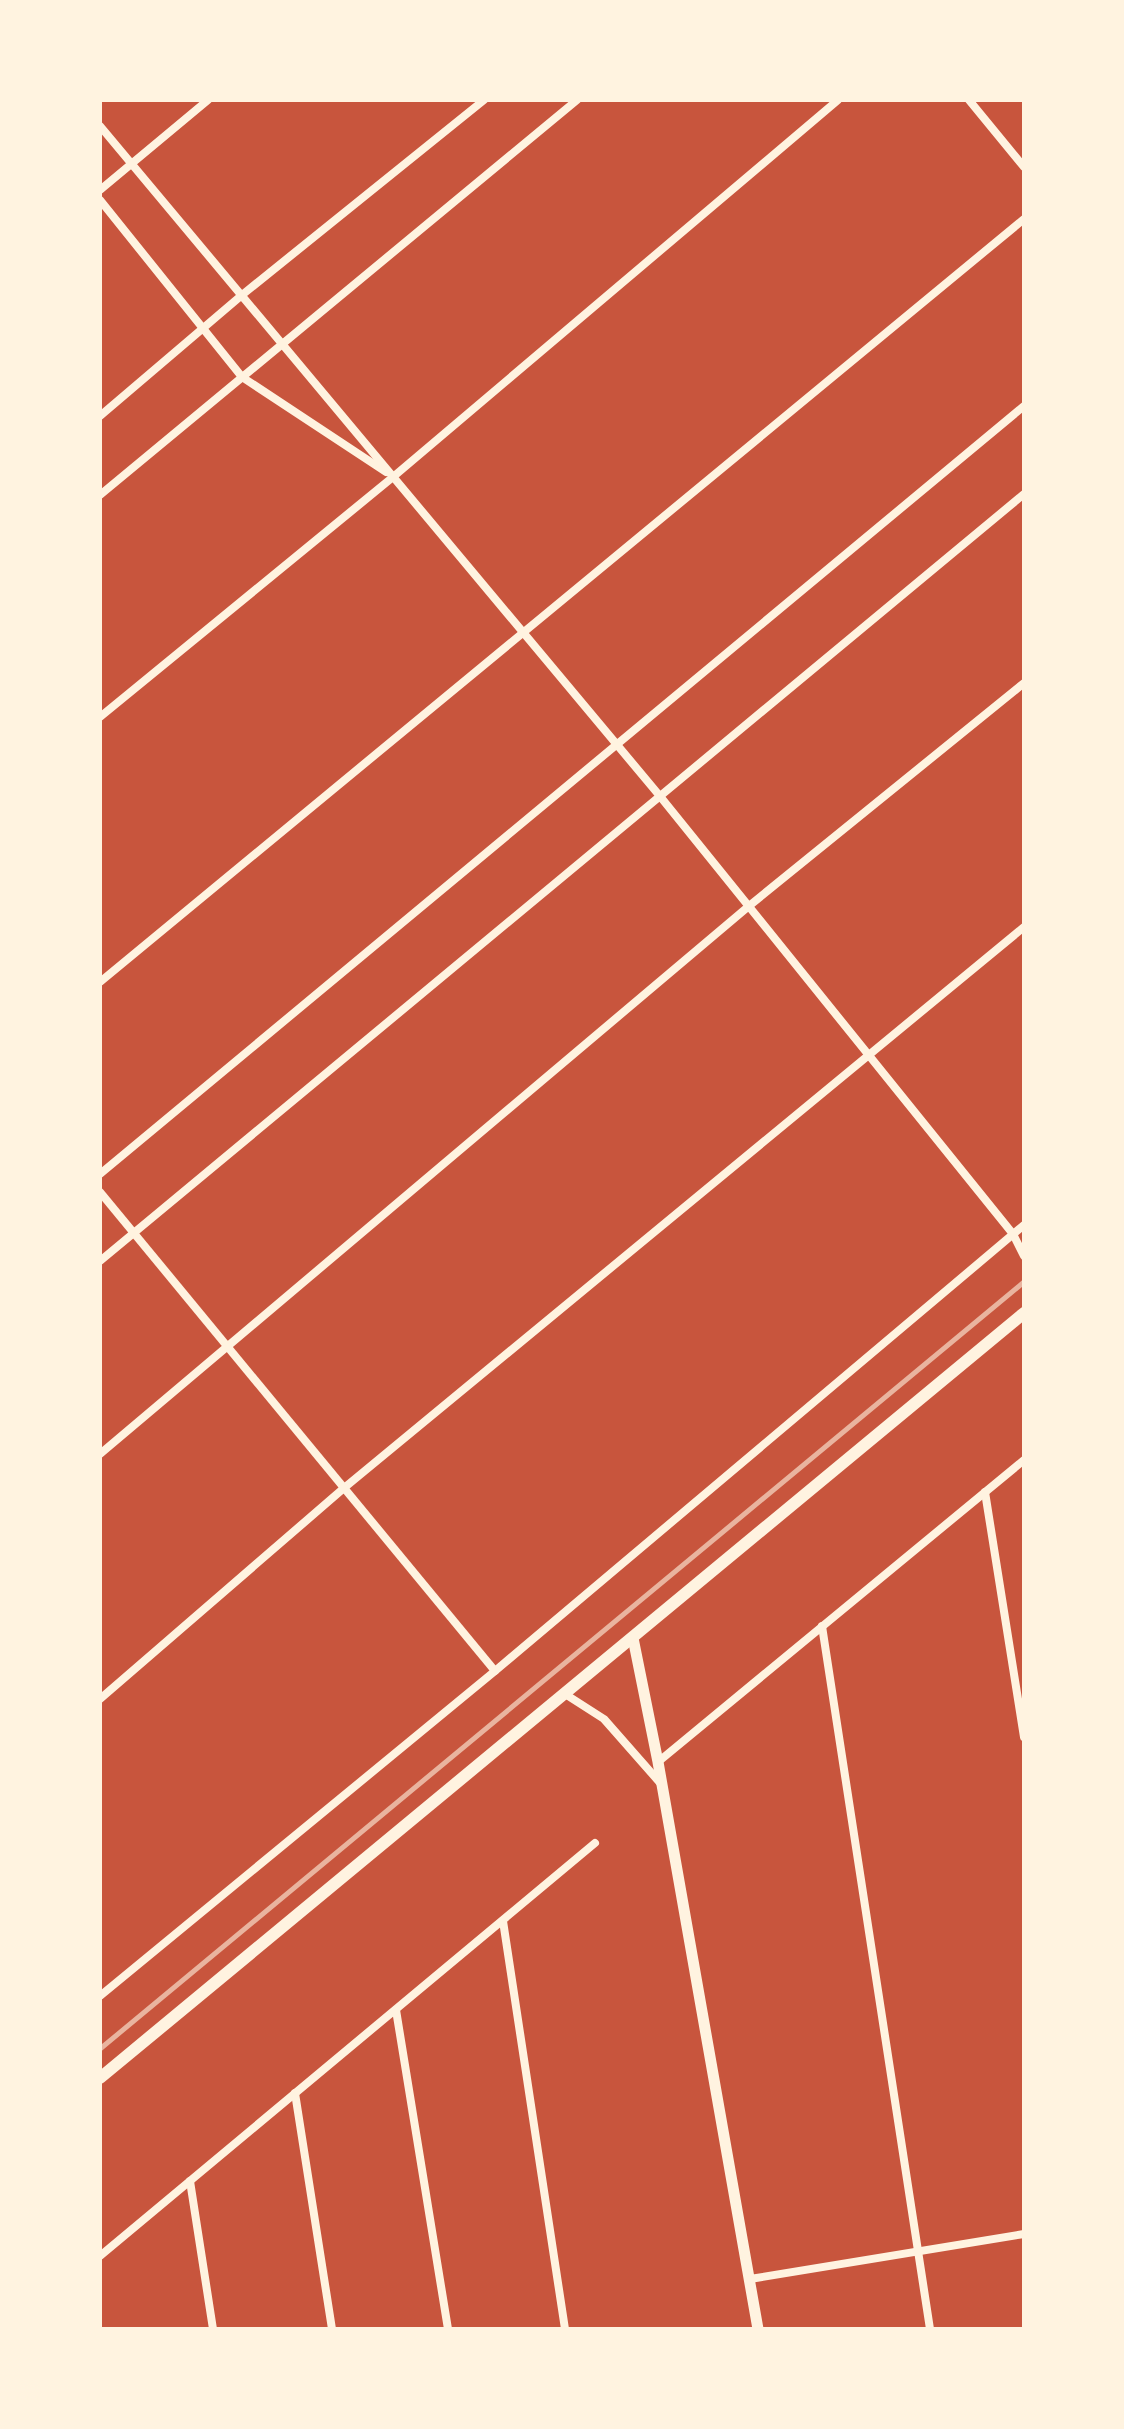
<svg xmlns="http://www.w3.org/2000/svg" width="1124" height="2429" viewBox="0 0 1124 2429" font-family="'Open Sans',sans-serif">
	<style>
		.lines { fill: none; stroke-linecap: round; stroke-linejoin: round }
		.minor { stroke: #fff3e0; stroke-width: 8 }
		.tertiary { stroke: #fff3e0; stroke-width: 11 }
		.secondary { stroke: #fff3e0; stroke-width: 12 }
		.rail { stroke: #e9b49f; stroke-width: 5 }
	</style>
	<rect width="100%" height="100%" fill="#c8553d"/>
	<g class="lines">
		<g class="minor">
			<polyline points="969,100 1024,167"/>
			<polyline points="100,126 659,795 1013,1234 1024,1256"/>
			<polyline points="100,190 208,100"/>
			<polyline points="100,200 242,377 386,472"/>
			<polyline points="100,416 242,295 484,100"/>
			<polyline points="100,495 577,100"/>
			<polyline points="100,717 393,477 838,100"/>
			<polyline points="100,982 1024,219"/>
			<polyline points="100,1174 1024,406"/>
			<polyline points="100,1192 495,1671"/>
			<polyline points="100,1261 1024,494"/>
			<polyline points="100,1454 749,906 1024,683"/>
			<polyline points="985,1492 1024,1737"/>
			<polyline points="822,1626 930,2329"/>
			<polyline points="565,1694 604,1719 662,1785"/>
			<polyline points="100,1699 344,1488 1024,927"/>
			<polyline points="658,1762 1024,1460"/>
			<polyline points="503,1921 565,2329"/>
			<polyline points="100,1996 495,1671 1024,1225"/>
			<polyline points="396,2010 448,2329"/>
			<polyline points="295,2093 332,2329"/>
			<polyline points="190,2181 213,2329"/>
			<polyline points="100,2256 595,1843"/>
			<polyline points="750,2279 1024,2234"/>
		</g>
		<polyline class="tertiary" points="633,1638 658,1762 758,2329"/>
		<polyline class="secondary" points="100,2078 1024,1313"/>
		<polyline class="rail" points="100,2049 1024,1282"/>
	</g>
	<rect width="1124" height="2429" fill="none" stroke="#fff3e0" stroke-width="204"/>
</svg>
